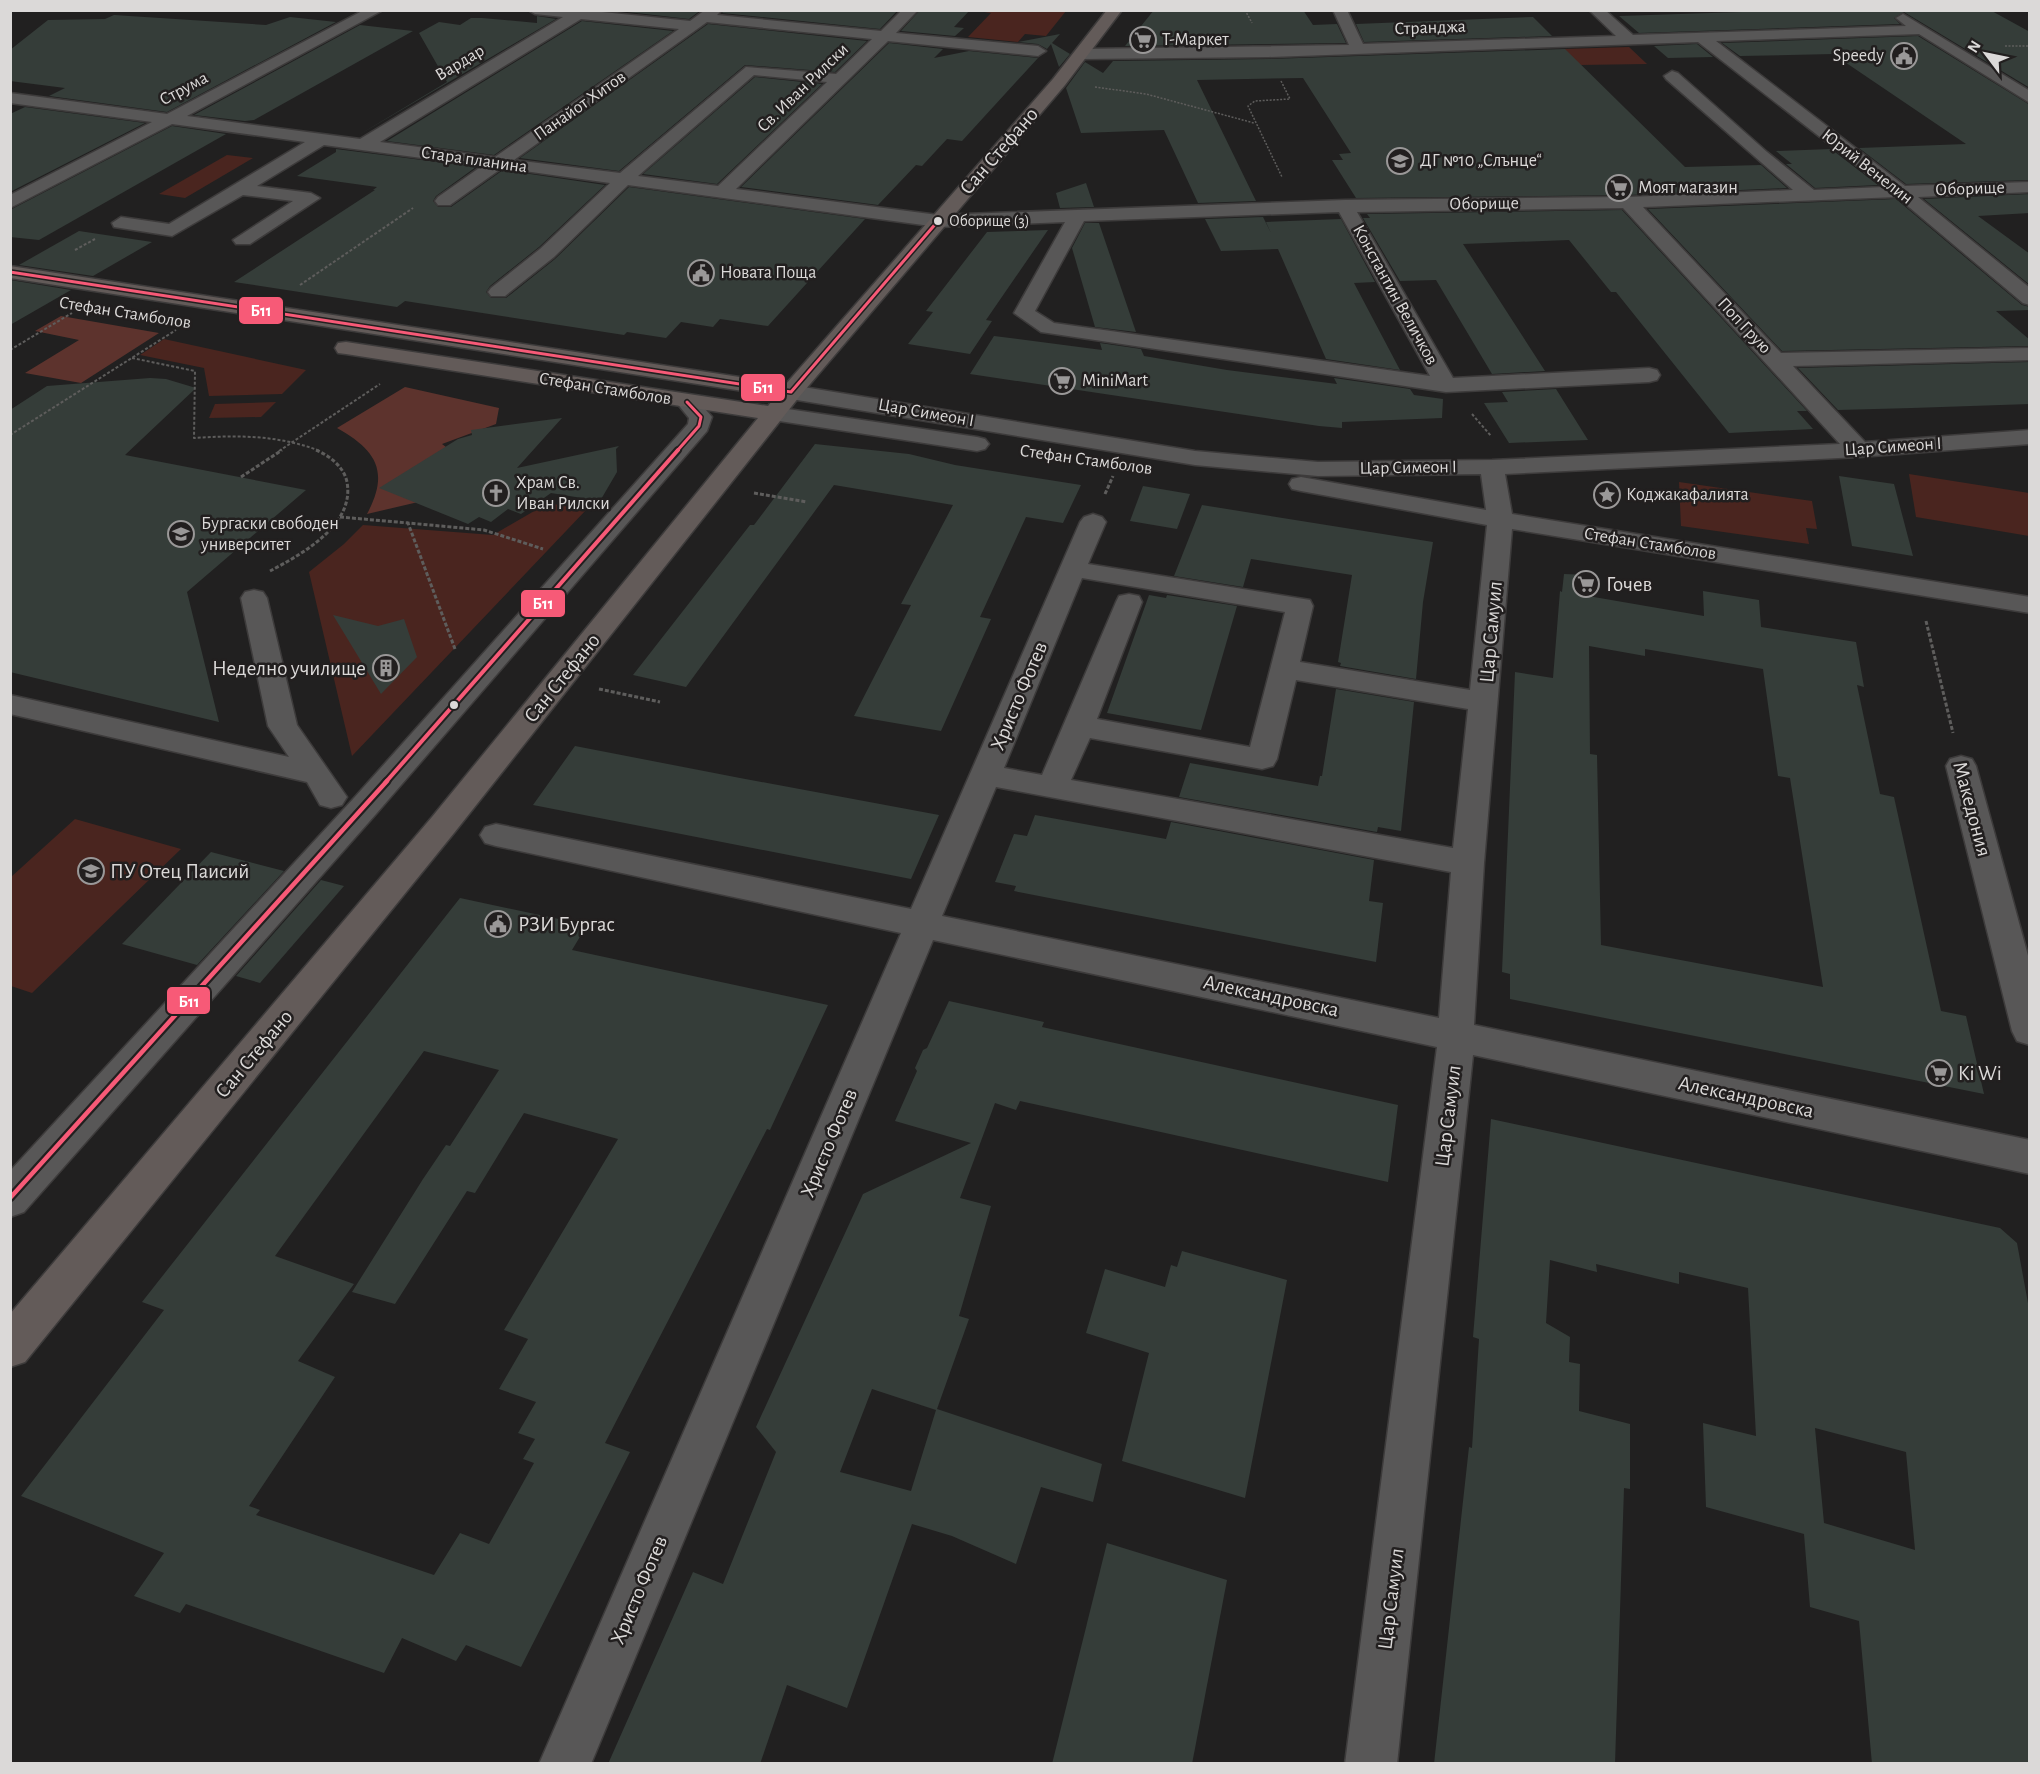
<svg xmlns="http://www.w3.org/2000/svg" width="2040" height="1774" viewBox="0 0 2040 1774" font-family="'Alegreya Sans',sans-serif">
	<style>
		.green { fill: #4a251f }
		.forest { fill: #5d332d }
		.building { fill: #353d39; fill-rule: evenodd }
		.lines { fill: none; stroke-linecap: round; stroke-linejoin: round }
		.minor-casing { stroke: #3d3b3b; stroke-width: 3 }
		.major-casing { stroke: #3d3b3b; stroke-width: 3 }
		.path-far2 { stroke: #5e5d5c; stroke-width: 1.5; stroke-dasharray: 2 1.5; stroke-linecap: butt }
		.path-far1 { stroke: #5e5d5c; stroke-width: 2; stroke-dasharray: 3 2; stroke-linecap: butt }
		.path { stroke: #5e5d5c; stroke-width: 3; stroke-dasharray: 4 2; stroke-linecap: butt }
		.minor { fill: #585757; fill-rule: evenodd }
		.major { fill: #635b59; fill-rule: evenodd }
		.bus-1-far2-casing { stroke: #221f1f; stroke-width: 6 }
		.bus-1-far1-casing { stroke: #221f1f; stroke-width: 8 }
		.bus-1-casing { stroke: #221f1f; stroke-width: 9 }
		.bus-1-far2 { stroke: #f75a77; stroke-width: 3 }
		.bus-1-far1 { stroke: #f75a77; stroke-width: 4 }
		.bus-1 { stroke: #f75a77; stroke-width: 4.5 }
		.bus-dot { fill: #dbd9d8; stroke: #221f1f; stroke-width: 2 }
		.labels { text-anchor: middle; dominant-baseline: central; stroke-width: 5; stroke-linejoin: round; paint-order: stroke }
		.far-bus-label { font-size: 16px; fill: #dbd9d8; stroke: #221f1f; text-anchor: start }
		.far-street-label { font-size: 18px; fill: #dbd9d8; stroke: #221f1f }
		.far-poi-label { font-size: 18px; fill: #dbd9d8; stroke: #221f1f; text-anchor: start }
		.street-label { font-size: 21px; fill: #dbd9d8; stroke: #221f1f }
		.poi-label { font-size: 21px; fill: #dbd9d8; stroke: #221f1f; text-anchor: start }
		.line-badge { stroke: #221f1f; stroke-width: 2 }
		.badge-label { font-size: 16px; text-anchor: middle; font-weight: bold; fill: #fff }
	</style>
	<rect width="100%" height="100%" fill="#212020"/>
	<g class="green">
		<polygon points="978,11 1066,11 1046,36 1025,34 1018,42 968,37 991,13"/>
		<polygon points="1629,47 1647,64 1579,65 1563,49"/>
		<polygon points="227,155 253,158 185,198 159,194"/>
		<polygon points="164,339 306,370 282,394 209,396 204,368 140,355"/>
		<polygon points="276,402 261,417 209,418 215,404"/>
		<polygon points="1909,474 2029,493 2029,536 1916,517"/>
		<polygon points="1679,482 1812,501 1817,529 1806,528 1809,544 1681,526"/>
		<polygon points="548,503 586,510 352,756 309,572 344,544 363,525 493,535"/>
		<polygon points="75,819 181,849 32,993 11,986 11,877"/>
	</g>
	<g class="forest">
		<polygon points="61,316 159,333 81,383 25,373 79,340 35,331"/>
		<path d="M405,387L499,408L496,424L442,444L455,454L431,499L367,514C390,471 376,450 337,428Z"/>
	</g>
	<g class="building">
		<polygon points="610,10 701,10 689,19"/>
		<polygon points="724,10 898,10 880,29 722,13"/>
		<polygon points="920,10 970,10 954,27 964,28 955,36 901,31"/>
		<polygon points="1154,10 1303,10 1313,25 1337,24 1346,43 1125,46"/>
		<polygon points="1805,10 1990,10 2030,32 2030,88 1904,12 1894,18 1900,24 1639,33 1619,16"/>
		<polygon points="114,15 266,25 290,17 336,22 167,112 49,96 65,88 10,81 10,50 48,20 105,19"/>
		<polygon points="537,16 556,19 357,136 447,82 419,33 439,22 460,25 471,18 482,18 537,23"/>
		<polygon points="1533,17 1552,36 1364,42 1356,24"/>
		<polygon points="582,21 673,31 494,155 387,141"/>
		<polygon points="708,24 867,41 835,72 745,65 619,171 520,158"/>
		<polygon points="360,25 413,31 254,120 245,121 194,115"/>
		<polygon points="1060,34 1052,43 1070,54 1059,67 1051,44 1047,49 1038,44 1018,42"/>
		<polygon points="1918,36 2030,105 2030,180 1906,184 1859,148 1966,144 1833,54 1740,56 1722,43"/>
		<polygon points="889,43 943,49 934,58 969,51 1038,58 962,141 947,139 922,166 916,165 878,205 741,187"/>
		<polygon points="1697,44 1713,57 1668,58 1654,46"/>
		<polygon points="1565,49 1685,167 1761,165 1787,188 1628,195 1356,198 1332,160 1343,160 1339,154 1351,153 1303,78 1197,80 1256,201 1198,203 1164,130 1081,133 1066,88 1085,62 1103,73 1113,61 1268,59"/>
		<polygon points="755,77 822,84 717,184 643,174"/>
		<polygon points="25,107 145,123 10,192 10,114"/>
		<polygon points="172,126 226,134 39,240 10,237 10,210"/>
		<polygon points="336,149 476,167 436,196 433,201 438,207 451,207 503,170 605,185 539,247 490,286 486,292 491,298 506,298 555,259 629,187 865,219 768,326 720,319 713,327 681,322 666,338 627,332 624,335 405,301 397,307 234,282 375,190 373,190 377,187 297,176 336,152"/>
		<polygon points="1831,149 1878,185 1815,188 1786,164 1792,164 1776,151"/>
		<polygon points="1086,183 1094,207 1060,208 1056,193"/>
		<polygon points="2030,194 2030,213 1978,216 2030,254 2030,285 1924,199"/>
		<polygon points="1896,199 2022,305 2030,307 2030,310 1996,311 2030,340 2030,346 1782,351 1648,209"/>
		<polygon points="1622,210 1807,411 1797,411 1813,429 1729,433 1616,292 1611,292 1569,240 1463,244 1545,371 1492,374 1436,280 1400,281 1363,218 1370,218 1367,214"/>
		<polygon points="1263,217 1271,233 1266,222 1341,219 1375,282 1354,283 1400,370 1326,359 1278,249 1221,251 1205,219"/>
		<polygon points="1085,223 1099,223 1136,332 1095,327 1072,248"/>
		<polygon points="1048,230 986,320 992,321 970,354 908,344 933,312 926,311 987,232"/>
		<polygon points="79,231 152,242 93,276 19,265"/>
		<polygon points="10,280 71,290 10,325"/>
		<polygon points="994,336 1102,350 1100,343 1141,349 1144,356 1227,370 1337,384 1334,378 1410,389 1414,395 1443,399 1442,418 1342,422 1342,428 1319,426 970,374"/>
		<polygon points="2030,362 2030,404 1912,408 1838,410 1798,368"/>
		<polygon points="150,378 166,379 196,388 125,455 306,490 187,592 219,722 10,672 10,410 47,386"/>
		<polygon points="1556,389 1588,440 1509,443 1484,403 1508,402 1502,392"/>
		<polygon points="562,418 517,468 619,446 616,449 617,472 600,501 551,493 521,514 508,509 491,522 479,517 468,524 379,488 458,439 472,435 471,430"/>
		<polygon points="815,444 909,454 955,465 1081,485 1063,523 1026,517 980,617 991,619 941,731 854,716 911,605 901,604 953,505 834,485 686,687 633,675 750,525 754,525"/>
		<polygon points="1839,476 1894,484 1913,556 1852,546"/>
		<polygon points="1143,486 1190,494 1177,529 1130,521"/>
		<polygon points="1202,505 1433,542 1423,602 1416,679 1340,666 1341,663 1338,662 1352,575 1251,559 1243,587 1174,576"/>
		<path d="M1564,574L1588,575V596L1704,616L1703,591L1759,600L1761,627L1856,642L1864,687L1857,685L1880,794L1894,797L1941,1011L1966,1016L1984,1094L1510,999V974L1502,972L1515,672L1553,678L1560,591L1562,592ZM1589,646L1645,656V649L1763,669L1778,776L1790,778L1823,987L1601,945L1597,755L1590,754Z"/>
		<polygon points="1149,595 1166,598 1167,595 1237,606 1201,730 1107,713"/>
		<polygon points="333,615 378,626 404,619 417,657 381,694"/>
		<polygon points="1336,689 1414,702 1401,831 1378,827 1377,832 1179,797 1190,763 1318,786 1320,776 1322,776"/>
		<polygon points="575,746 740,778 939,815 911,879 533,805"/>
		<polygon points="1035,815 1166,839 1171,822 1374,860 1369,901 1383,903 1376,962 1014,891 1016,886 995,882 1014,834 1027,836"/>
		<polygon points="211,852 284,871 197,965 122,944"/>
		<polygon points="321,880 344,886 260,983 236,976"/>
		<path d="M460,898L587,925L572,950L828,1005L770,1130L767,1129L605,1443L630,1452L521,1667L466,1645L456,1661L402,1638L384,1673L186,1604L180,1613L134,1596L164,1553L21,1496L164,1310L142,1302ZM424,1051L499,1070L450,1146L446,1145L423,1179L352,1292L395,1304L467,1191L475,1193L524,1113L618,1139L504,1330L528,1339L499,1389L536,1402L518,1433L535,1439L523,1459L534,1463L489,1544L460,1533L434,1575L256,1515L260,1510L249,1506L335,1377L298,1361L354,1284L275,1256Z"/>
		<path d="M949,1001L1044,1022L1042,1027L1398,1105L1388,1182L1020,1101L1016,1110L995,1103L960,1198L991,1206L959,1316L969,1319L937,1409L1102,1464L1093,1502L1041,1487L1016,1564L952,1536L912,1524L847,1708L787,1685L760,1764H608L693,1572L723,1584L776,1452L756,1427L863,1194L971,1143L895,1121L917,1071L915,1068L923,1050L927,1048ZM872,1389L936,1410L911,1491L840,1472Z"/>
		<path d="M1491,1119L2000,1228L2017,1243L2030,1314V1764H1872L1859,1621L1810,1607L1804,1534L1706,1507L1703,1423L1756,1436L1748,1288L1679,1272V1284L1596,1264L1597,1272L1550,1260L1546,1323L1570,1337L1569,1362L1580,1364L1579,1411L1630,1424V1489L1624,1488L1615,1764H1434L1469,1447L1472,1448L1479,1339L1473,1337ZM1815,1428L1906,1452L1915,1550L1824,1523Z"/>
		<polygon points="1182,1251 1287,1280 1245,1498 1122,1461 1149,1353 1086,1333 1105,1269 1165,1287 1171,1265 1177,1267"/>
		<polygon points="1107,1543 1227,1580 1192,1764 1052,1764"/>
	</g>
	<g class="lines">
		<defs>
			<g id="minor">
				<path d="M364,10H383L187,116L360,139L563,17L535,14L528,10H583L690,21L705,10H722L717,15L881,31L902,10H918L896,33L1038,46L1046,51L1038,56L888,41L736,189L938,215L1345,200L1628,197L1793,190L1666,79L1664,76L1672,71L1678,73L1767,152L1814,190L1884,187L1698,42L1268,57L1083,59L1075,54L1083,49L1349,45L1333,10H1347L1363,44L1616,36L1589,10H1605L1633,35L1906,26L1896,18L1903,14L2030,91V103L1919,34L1716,41L1905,186L2030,182V192L1918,197L2030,288V305L2023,303L1897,197L1643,207L1781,353L2030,348V360L1793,366L1865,442L2030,430V444L1859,457L1505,474L1512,514L2030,597V613L1512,529L1484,863L1474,1025L2030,1140V1174L1473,1055L1397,1764H1345L1437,1047L933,940L591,1764H539L901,933L496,846L485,843L480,835L485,827L496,824L911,909L1080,522L1084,517L1093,514L1102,517L1106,522L1088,564L1310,600L1313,606L1300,662L1470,690L1487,525L1301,491L1292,489L1289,484L1292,479L1301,477L1486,510L1481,474L1318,476L1195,465L791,399L783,397L780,392L783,387L791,385L1195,451L1318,462L1492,460L1840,444L1623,208L1357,212L1453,378L1649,368L1657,370L1660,375L1657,380L1649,382L1446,392L1041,332L1014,313L1065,222L938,227L628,185L554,257L505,296H491L488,292L491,288L540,249L610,183L502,168L450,205H438L435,201L438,197L482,166L324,145L257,186L311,193L320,198L250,244H236L233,240L293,201L243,195L172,236L114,227L112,223L121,217L169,224L305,142L172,124L10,208V195L152,122L10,103V93L167,114ZM581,19L679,29L495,157L380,142ZM707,22L872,39L836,74L746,67L620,173L514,160ZM754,75L827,82L718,186L638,176ZM1339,212L1430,376L1054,323L1035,311L1084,221ZM1082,578L1285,612L1250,747L1097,719L1142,602L1139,596L1129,594L1119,596L1116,602L1042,775L1004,768ZM1296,680L1468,709L1453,848L1071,780L1090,738L1262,769L1273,766L1277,759ZM996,787L1451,872L1439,1018L942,916Z"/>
				<polygon points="687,395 695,397 712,417 707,431 376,814 24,1212 10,1217 10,1171 354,798 688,424 689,418 676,402 679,397"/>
				<polygon points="774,407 977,437 985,439 989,444 985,449 977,451 766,419 763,414 766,409"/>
				<polygon points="254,590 263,592 267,598 297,725 347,797 342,805 331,808 320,805 307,782 10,714 10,695 289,757 268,726 241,598 245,592"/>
				<polygon points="1961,756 1972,759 1976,766 2030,963 2030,1045 2017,1041 2012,1031 1946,766 1950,759"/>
			</g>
			<polygon id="major" points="1107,10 1122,10 1065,85 799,397 454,833 25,1362 10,1367 10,1314 432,817 758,418 346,354 338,353 335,348 338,343 346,342 768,406 776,396 10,278 10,266 786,384 1053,79"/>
		</defs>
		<use href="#minor" class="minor-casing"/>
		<use href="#major" class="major-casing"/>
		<g class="path-far2">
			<polyline points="1245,10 1252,23"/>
			<polyline points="2005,46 2030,46"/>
			<polyline points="1281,81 1290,99 1255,101 1248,106 1282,177"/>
			<polyline points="1095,87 1146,94 1254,123"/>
		</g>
		<g class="path-far1">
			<polyline points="75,250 95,239"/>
			<polyline points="300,285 413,208"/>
			<polyline points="10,350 72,313"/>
			<path d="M132,358L195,371L194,438C237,435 279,435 320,451"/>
			<polyline points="1472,414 1491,436"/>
			<polyline points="10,435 176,330"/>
			<polyline points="279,451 380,384"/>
		</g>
		<g class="path">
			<polyline points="241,477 282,450"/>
			<polyline points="754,493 807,502"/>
			<polyline points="1105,494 1113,476"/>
			<polyline points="340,517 408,523"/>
			<path d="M270,571C302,554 355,525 347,482C344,467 330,456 316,450"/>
			<polyline points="1926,621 1953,733"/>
			<polyline points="455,649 408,523 484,530 543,549"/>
			<polyline points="599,689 660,702"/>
		</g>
		<use href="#minor" class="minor"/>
		<use href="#major" class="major"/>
		<defs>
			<g id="bus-1-far2">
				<polyline points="10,272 791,392 938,221"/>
				<polyline points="677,451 699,426 701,417 687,402"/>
			</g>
			<polyline id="bus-1-far1" points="385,783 678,450"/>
			<polyline id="bus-1" points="10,1198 387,781"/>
		</defs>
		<use href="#bus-1-far2" class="bus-1-far2-casing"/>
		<use href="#bus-1-far1" class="bus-1-far1-casing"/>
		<use href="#bus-1" class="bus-1-casing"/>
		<use href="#bus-1-far2" class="bus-1-far2"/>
		<use href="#bus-1-far1" class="bus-1-far1"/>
		<use href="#bus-1" class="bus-1"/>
	</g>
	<defs>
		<symbol id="supermarket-ring" viewBox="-11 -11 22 22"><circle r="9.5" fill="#221f1f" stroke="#9a9898" stroke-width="1.5"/><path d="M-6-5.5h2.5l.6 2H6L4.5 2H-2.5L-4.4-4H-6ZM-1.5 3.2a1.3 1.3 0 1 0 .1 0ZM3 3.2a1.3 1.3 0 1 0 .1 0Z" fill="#9a9898"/></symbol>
		<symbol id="civic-ring" viewBox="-11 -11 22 22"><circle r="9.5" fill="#221f1f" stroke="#9a9898" stroke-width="1.5"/><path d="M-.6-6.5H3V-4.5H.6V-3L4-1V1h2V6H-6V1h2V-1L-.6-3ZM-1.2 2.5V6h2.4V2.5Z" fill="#9a9898"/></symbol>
		<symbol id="school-ring" viewBox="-11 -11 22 22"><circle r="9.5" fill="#221f1f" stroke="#9a9898" stroke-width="1.5"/><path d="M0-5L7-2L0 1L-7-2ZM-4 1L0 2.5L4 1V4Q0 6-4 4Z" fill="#9a9898"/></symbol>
		<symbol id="church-ring" viewBox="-11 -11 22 22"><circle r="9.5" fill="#221f1f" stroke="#9a9898" stroke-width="1.5"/><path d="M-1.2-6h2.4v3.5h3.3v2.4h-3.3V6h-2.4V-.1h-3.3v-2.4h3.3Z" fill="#9a9898"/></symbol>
		<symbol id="sight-ring" viewBox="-11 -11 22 22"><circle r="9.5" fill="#221f1f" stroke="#9a9898" stroke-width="1.5"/><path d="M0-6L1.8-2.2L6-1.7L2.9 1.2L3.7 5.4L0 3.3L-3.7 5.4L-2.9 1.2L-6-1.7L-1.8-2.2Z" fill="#9a9898"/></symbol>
		<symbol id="university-ring" viewBox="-11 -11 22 22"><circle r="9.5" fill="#221f1f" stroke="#9a9898" stroke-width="1.5"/><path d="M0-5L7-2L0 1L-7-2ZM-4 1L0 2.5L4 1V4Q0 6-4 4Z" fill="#9a9898"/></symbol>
		<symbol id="building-ring" viewBox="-11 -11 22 22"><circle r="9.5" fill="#221f1f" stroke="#9a9898" stroke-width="1.5"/><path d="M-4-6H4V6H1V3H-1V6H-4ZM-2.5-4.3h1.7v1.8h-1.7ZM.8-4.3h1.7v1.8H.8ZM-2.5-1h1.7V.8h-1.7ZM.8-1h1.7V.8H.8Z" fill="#9a9898"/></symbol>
	</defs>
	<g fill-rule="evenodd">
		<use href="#supermarket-ring" x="1128" y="25" width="30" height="30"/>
		<use href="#civic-ring" x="1889" y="41" width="30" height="30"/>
		<use href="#school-ring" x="1385" y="146" width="30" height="30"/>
		<use href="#supermarket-ring" x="1604" y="173" width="30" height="30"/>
		<use href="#civic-ring" x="686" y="258" width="30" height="30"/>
		<use href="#supermarket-ring" x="1047" y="366" width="30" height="30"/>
		<use href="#church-ring" x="481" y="478" width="30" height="30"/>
		<use href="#sight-ring" x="1592" y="480" width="30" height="30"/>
		<use href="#university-ring" x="166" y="519" width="30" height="30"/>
		<use href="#supermarket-ring" x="1571" y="569" width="30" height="30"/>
		<use href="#building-ring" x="371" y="653" width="30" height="30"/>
		<use href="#school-ring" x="76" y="856" width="30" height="30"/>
		<use href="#civic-ring" x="483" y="909" width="30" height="30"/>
		<use href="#supermarket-ring" x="1924" y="1058" width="30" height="30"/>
	</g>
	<g class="bus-dot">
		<circle cx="938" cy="221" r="5"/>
		<circle cx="454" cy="705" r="5"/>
	</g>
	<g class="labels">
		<g class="far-bus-label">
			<text x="949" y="221">Оборище (3)</text>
		</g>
		<g class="far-street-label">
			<text transform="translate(1430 28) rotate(-2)">Странджа</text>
			<text transform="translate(460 63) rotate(-31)">Вардар</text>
			<text transform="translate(803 88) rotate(-44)">Св. Иван Рилски</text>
			<text transform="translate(184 89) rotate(-28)">Струма</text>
			<text transform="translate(580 106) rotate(-35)">Панайот Хитов</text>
			<text transform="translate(474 160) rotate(8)">Стара планина</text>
			<text transform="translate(1867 167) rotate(38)">Юрий Венелин</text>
			<text transform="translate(1970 189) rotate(-2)">Оборище</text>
			<text transform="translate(1484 204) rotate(-1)">Оборище</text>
			<text transform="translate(1395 295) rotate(61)">Константин Величков</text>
			<text transform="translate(125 313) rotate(9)">Стефан Стамболов</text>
			<text transform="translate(1744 326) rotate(47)">Поп Грую</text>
			<text transform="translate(605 389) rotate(9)">Стефан Стамболов</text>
			<text transform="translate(926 413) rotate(10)">Цар Симеон I</text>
			<text transform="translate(1893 447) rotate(-4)">Цар Симеон I</text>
			<text transform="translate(1086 460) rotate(8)">Стефан Стамболов</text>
			<text transform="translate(1408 468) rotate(-1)">Цар Симеон I</text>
			<text transform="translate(1650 544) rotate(9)">Стефан Стамболов</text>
		</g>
		<g class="far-poi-label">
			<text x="1162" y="40">Т-Маркет</text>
			<text x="1884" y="56" text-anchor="end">Speedy</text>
			<text x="1420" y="161">ДГ №10 „Слънце“</text>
			<text x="1638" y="188">Моят магазин</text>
			<text x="720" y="273">Новата Поща</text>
			<text x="1082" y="381">MiniMart</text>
			<text x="516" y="483">Храм Св.<tspan x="516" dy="21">Иван Рилски</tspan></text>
			<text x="1626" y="495">Коджакафалията</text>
			<text x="201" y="524">Бургаски свободен<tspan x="201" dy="21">университет</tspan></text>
		</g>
		<g class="street-label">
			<text transform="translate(999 151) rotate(-49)">Сан Стефано</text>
			<text transform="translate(1491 632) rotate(-85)">Цар Самуил</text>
			<text transform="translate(562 678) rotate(-51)">Сан Стефано</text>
			<text transform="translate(1019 696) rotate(-67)">Христо Фотев</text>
			<text transform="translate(1972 809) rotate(75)">Македония</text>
			<text transform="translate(1271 996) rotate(12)">Александровска</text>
			<text transform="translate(254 1054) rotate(-50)">Сан Стефано</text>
			<text transform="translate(1746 1097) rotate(12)">Александровска</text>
			<text transform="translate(1448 1116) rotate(-83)">Цар Самуил</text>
			<text transform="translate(829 1143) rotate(-67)">Христо Фотев</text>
			<text transform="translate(639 1590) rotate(-67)">Христо Фотев</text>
			<text transform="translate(1391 1599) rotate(-83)">Цар Самуил</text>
		</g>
		<g class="poi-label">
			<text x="1606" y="584">Гочев</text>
			<text x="366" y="668" text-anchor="end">Неделно училище</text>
			<text x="110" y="871">ПУ Отец Паисий</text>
			<text x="518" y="924">РЗИ Бургас</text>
			<text x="1958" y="1073">Ki Wi</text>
		</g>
	</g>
	<g class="line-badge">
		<rect x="238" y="296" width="46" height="29" rx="6" fill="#f75a77"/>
		<rect x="740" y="373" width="46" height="29" rx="6" fill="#f75a77"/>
		<rect x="520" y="589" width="46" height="29" rx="6" fill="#f75a77"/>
		<rect x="166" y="986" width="45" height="29" rx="6" fill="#f75a77"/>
	</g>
	<g class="badge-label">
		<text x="261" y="316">Б11</text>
		<text x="763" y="393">Б11</text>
		<text x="543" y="609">Б11</text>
		<text x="189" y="1007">Б11</text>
	</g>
	<rect width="2040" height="1774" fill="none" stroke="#dbd9d8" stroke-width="24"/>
	<g transform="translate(1986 54) rotate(302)" stroke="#221f1f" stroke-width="4.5" paint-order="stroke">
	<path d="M0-4.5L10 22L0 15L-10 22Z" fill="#dbd9d8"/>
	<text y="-9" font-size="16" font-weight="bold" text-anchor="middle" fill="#dbd9d8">N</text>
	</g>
</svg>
